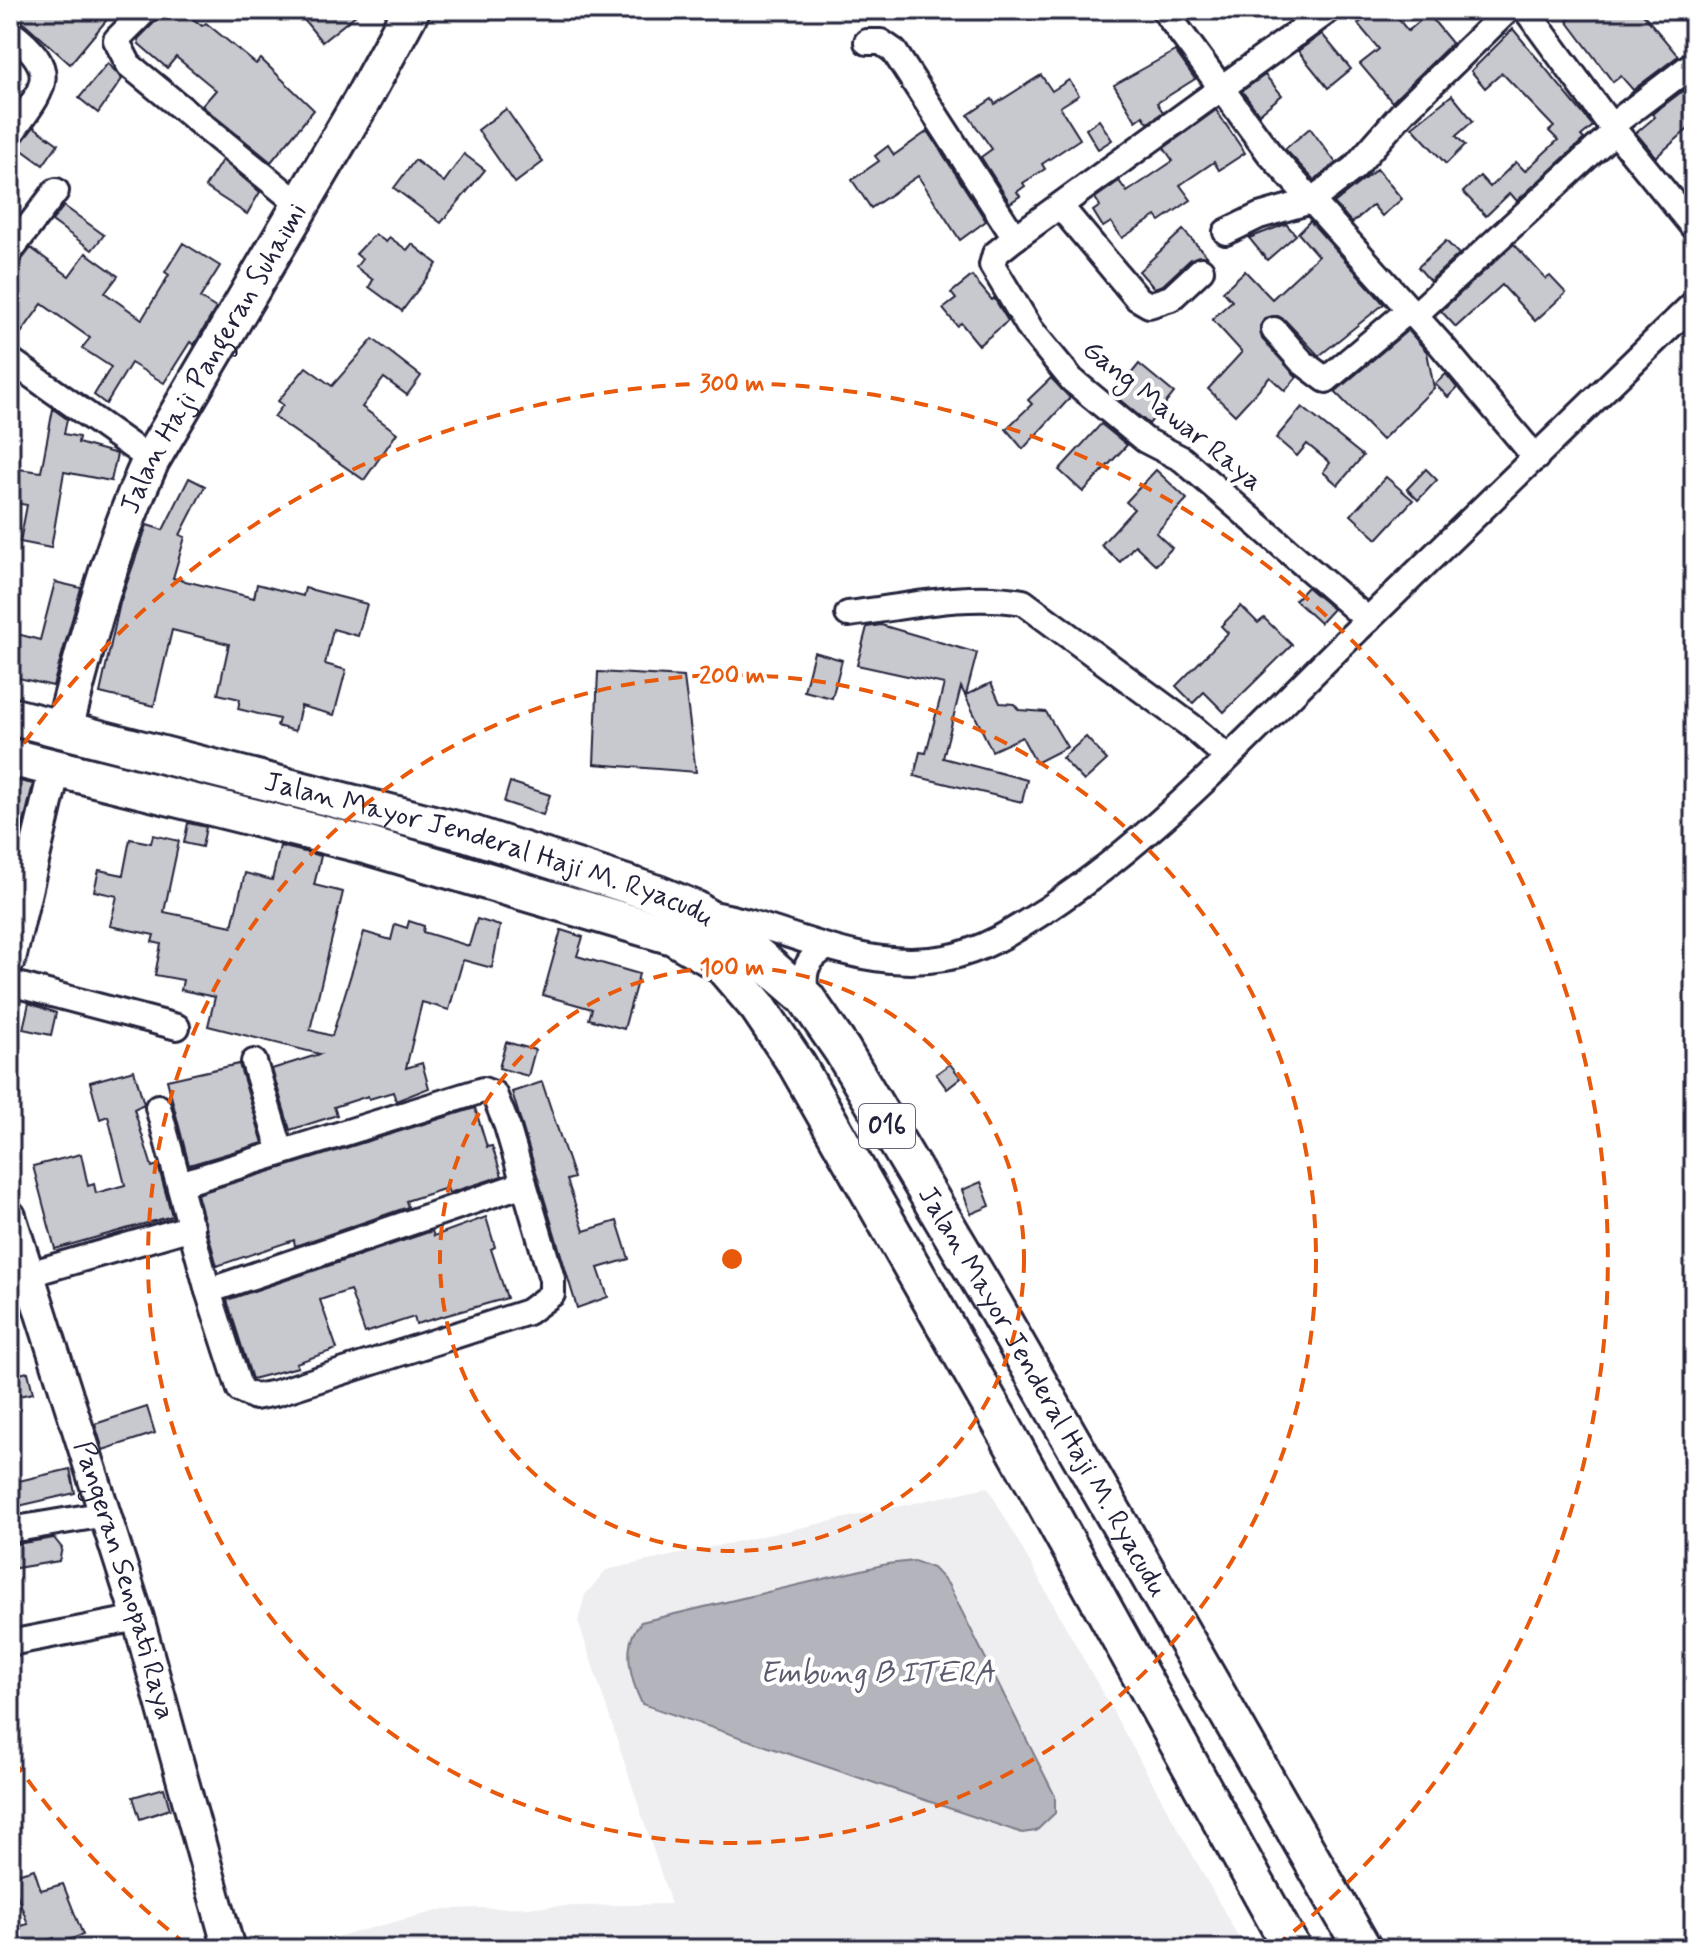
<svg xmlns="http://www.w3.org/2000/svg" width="1704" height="1959" viewBox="0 0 1704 1959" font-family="Mynerve,sans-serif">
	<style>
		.built { fill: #eeeef1 }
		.water { fill: #b4b4bc; stroke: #7a7a88; stroke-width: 2 }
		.building { fill: #c8c8cf; stroke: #22223b; stroke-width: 2 }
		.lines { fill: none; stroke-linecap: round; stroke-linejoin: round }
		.minor-casing { stroke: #22223b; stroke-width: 30 }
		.tertiary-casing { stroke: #22223b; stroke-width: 36 }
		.primary-casing { stroke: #22223b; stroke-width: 42 }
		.minor { stroke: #fff; stroke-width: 24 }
		.tertiary { stroke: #fff; stroke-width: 30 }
		.primary { stroke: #fff; stroke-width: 36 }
		.ring { fill: none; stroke: #e8590c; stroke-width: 4; stroke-dasharray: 14 10 }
		.labels { text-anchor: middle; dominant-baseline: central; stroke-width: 8; stroke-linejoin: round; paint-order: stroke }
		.shield { fill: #fff; stroke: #646476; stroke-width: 2 }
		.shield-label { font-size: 26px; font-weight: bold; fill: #22223b }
		.street-label { font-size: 28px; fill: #22223b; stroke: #fff }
		.water-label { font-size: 30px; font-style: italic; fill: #5c5c6f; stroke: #fff }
		.centre { fill: #e8590c; stroke: #fff; stroke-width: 4 }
		.ring-label { font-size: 24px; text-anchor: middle; font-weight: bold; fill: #e8590c; stroke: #fff; stroke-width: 8; stroke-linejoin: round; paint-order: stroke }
	</style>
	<rect width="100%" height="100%" fill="#fff"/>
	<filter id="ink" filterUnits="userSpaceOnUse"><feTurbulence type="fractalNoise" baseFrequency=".0125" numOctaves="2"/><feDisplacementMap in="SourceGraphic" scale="16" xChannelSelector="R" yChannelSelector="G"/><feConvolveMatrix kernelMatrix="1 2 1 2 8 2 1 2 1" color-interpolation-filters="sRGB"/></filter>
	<g filter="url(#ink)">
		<polygon class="built" points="988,1487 1245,1949 289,1949 445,1909 671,1904 578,1621 585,1595 606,1570"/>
		<path class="water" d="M914,1561L933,1568L948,1584L1055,1796V1813L1036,1831L1022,1833L642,1704C630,1679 621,1644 641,1622L887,1564Z"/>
		<g class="building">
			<polygon points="10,10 115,10 70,64"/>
			<polygon points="161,10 183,10 202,26 206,23 256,64 261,59 314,110 271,162 202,106 216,90 176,57 167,68 139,44 138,39 157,20"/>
			<polygon points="296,10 362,10 322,42"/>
			<polygon points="1359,10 1391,10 1408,31 1428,14 1452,43 1392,102 1360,64 1379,49 1358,24 1365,18"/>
			<polygon points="1581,10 1640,10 1678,56 1633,90 1621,76 1613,82 1567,21"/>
			<polygon points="1513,29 1593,126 1581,136 1584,139 1517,201 1510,193 1486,216 1463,192 1480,176 1490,187 1516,162 1525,171 1558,140 1549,131 1554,127 1502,73 1485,88 1471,71"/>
			<polygon points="1322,34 1351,69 1328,88 1298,51"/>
			<polygon points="1175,51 1195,79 1157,103 1163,112 1148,123 1143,116 1136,121 1114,85"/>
			<polygon points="108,63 122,79 98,113 79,98"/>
			<polygon points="1041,75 1052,91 1069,80 1079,95 1060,107 1080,139 1042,164 1045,169 1023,183 1025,186 1017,192 1020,196 1010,203 981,157 992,149 968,115 992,99 995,104"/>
			<polygon points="1265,75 1282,95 1259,114 1242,91"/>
			<polygon points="1684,90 1694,102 1694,124 1656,157 1636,133 1655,117 1652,114"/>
			<polygon points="1452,95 1473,121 1456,136 1465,145 1446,164 1412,127"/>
			<polygon points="506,109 543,162 515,183 478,130"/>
			<polygon points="1216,110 1245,153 1219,170 1214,162 1180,185 1191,200 1160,221 1156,216 1122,238 1111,222 1103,227 1093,211 1100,206 1095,198 1119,181 1127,192 1173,161 1164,148"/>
			<polygon points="1099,120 1112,140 1098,149 1086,129"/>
			<polygon points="34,127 58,144 43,165 18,147"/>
			<polygon points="1310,128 1336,163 1314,180 1285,149"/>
			<polygon points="928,131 986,221 960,240 918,176 871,208 852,180 879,161 875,156 888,146 894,155"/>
			<polygon points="464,154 485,170 441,223 394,188 415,160 444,182"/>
			<polygon points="222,160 260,192 247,214 205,187"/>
			<polygon points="1377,169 1402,199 1382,216 1373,205 1352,223 1334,203"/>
			<polygon points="64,206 104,235 92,250 52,221"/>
			<polygon points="1310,221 1384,304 1319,356 1285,320 1278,316 1265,318 1260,326 1262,339 1297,377 1285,391 1270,377 1235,415 1208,389 1242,352 1212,319 1232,301 1223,291 1245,271 1272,299 1318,256 1298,233"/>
			<polygon points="1286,224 1296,235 1267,260 1249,238"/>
			<polygon points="1183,230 1207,256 1191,259 1163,285 1154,288 1139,271"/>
			<polygon points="375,234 386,242 389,237 407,250 412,244 437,264 402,311 369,287 373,280 356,267 362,259 356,254"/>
			<polygon points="1446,241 1459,254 1430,281 1418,267"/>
			<polygon points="183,243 220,266 200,298 216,308 194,345 190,342 164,383 131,363 106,404 94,395 111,367 82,348 90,338 42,304 21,333 10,325 10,297 16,288 10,283 10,266 21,261 31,248 69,276 86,253 118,276 105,293 142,319 169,275 165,272"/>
			<polygon points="1514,244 1546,279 1550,276 1566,293 1535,321 1502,285 1456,327 1441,311"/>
			<polygon points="972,276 992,300 994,298 1008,321 979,345 961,323 957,326 943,309 956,299 951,293"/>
			<polygon points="1408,330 1427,352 1434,388 1382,440 1335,392"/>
			<polygon points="373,339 421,376 407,395 384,378 362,407 397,433 364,480 274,417 283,405 278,401 306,367 332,386"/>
			<polygon points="1139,364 1174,393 1149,424 1114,395"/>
			<polygon points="1446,374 1457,388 1448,397 1435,384"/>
			<polygon points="1051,378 1070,398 1023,449 1006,429 1032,404 1028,400"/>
			<polygon points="1302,407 1363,456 1338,485 1323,472 1330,463 1307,444 1297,456 1276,438"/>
			<polygon points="53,409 67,419 64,434 79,437 78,443 117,454 111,481 64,472 51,548 20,542 27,505 10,502 10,468 41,472"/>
			<polygon points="1101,424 1127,445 1083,492 1059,470"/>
			<polygon points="1426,469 1437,480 1418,500 1407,489"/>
			<polygon points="1156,470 1187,499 1156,533 1172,548 1156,565 1135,545 1120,562 1101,545 1134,509 1126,502"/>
			<polygon points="1386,477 1413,500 1377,539 1351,515"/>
			<polygon points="189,478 205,486 180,535 185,537 173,578 254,598 257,584 303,596 305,588 367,604 358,636 333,629 325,664 346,670 334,715 301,706 295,731 277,726 279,719 238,709 240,699 218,694 229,644 172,630 154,706 100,693 120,603 147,525 163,530"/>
			<polygon points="55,582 81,588 53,686 10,676 10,632 40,640"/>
			<polygon points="1307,587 1333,609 1320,623 1295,600"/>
			<polygon points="1241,606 1258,623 1264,618 1292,645 1224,712 1204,692 1193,703 1176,686 1228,633 1221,626"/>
			<polygon points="881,625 977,653 966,695 991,683 1000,703 1014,704 1019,710 1046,712 1067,747 1036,763 1022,737 992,751 961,687 943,758 1027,780 1022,802 914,776 920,752 926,753 944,684 857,665 867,627"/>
			<polygon points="814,652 842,660 832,698 804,691"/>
			<polygon points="598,672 684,677 696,772 594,764"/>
			<polygon points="1086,737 1107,760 1084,781 1062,758"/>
			<polygon points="10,779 33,784 22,830 10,827"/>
			<polygon points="510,782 550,795 543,815 504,802"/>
			<polygon points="188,823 206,827 202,847 184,843"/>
			<polygon points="153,835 179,841 164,912 232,926 245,873 272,880 280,846 321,856 314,885 343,892 310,1030 332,1036 364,932 391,940 395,924 407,928 409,921 424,926 423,932 469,946 477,919 500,926 492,968 463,960 449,1010 422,1002 406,1068 422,1063 429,1088 396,1101 393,1092 369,1099 368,1096 334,1107 337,1115 290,1130 272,1069 320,1054 208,1026 215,997 181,990 183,980 155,975 161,944 152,942 154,935 110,926 117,896 94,891 99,870 123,875 130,839 151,843"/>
			<polygon points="561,930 583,937 577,956 639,974 624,1029 589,1019 592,1009 543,995"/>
			<polygon points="29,1003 56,1013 51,1035 23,1029"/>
			<polygon points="506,1042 535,1050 528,1076 499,1068"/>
			<polygon points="239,1064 263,1143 189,1165 167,1080"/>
			<polygon points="950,1064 961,1078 947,1089 936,1074"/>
			<polygon points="134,1070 144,1104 134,1109 152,1167 158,1165 172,1216 55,1249 33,1166 81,1154 88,1186 94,1184 96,1193 125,1185 108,1116 100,1119 90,1082"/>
			<polygon points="542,1082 574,1178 567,1180 584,1231 617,1221 629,1259 598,1268 608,1297 577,1308 512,1092"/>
			<polygon points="475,1108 487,1147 492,1146 502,1176 449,1193 447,1188 406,1201 408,1207 295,1246 294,1240 217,1266 197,1194"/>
			<polygon points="981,1182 990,1206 971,1214 962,1190"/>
			<polygon points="486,1217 495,1247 491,1249 507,1298 416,1324 414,1317 365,1333 350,1290 320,1300 337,1349 296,1363 298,1367 252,1379 227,1300 432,1231 434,1236"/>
			<polygon points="28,1372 33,1393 10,1398 10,1376"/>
			<polygon points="147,1407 155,1433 103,1450 95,1424"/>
			<polygon points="70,1469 75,1493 10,1508 10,1483"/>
			<polygon points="54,1538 62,1548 59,1561 10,1569 10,1545"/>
			<polygon points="164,1788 170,1809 140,1819 133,1797"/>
			<polygon points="34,1869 41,1890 63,1884 83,1935 56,1944 54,1938 21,1949 14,1928 28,1924 10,1876"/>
		</g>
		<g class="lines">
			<defs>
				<g id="minor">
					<polyline points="146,10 116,40 129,65 301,206"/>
					<polyline points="1164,10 1269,153 1442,346 1536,458"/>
					<polyline points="1329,10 1015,238 995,254 992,265 1031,330 1072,380 1145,440 1182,459 1368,620"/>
					<polyline points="1526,10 1611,126 1694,228"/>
					<path d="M10,32C63,72 43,89 10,135"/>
					<polyline points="867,42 881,42 894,51 1015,238"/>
					<polyline points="1611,126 1694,63"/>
					<polyline points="1060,206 1137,298 1149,305 1171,298 1201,270"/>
					<polyline points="1226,232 1259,216 1311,201 1354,168 1404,111 1508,10"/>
					<polyline points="10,251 56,191"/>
					<polyline points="1415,315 1615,131"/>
					<polyline points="1274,330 1302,362 1326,380 1409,310"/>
					<polyline points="10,360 151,460"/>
					<path d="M848,614C906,607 965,592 1023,602L1191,726L1227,757"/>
					<path d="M708,913C790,927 859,973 945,958C983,951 1015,930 1046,910C1158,836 1249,736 1344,643C1461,530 1578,417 1694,303"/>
					<polyline points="10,983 177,1027"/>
					<path d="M806,998C803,975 803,962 824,949"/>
					<polyline points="254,1062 281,1152"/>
					<polyline points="158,1107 208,1291 240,1390 255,1397 276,1393 528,1312 552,1294 552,1279 507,1126 494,1094 483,1090 180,1184"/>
					<polyline points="29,1274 192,1227"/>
					<polyline points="208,1291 524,1184"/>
					<polyline points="10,1530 106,1514"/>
					<polyline points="10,1643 138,1618"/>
				</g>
				<g id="tertiary">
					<polyline points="10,959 55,768"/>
					<path id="s1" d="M10,1216L138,1618L229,1949"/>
				</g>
				<g id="primary">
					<path id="s2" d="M10,716L468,833L657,894L696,910L746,946L806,998L842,1050L994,1305L1363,1949"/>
					<path id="s3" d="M64,729C88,636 111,547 151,460L360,104L411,10"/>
					<polyline points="10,757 365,845 673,936 722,965 758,1007 797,1065 1002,1425 1292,1949"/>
				</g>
			</defs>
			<use href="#minor" class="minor-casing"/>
			<use href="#tertiary" class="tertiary-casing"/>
			<use href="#primary" class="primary-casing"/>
			<use href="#minor" class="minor"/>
			<use href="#tertiary" class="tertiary"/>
			<use href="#primary" class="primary"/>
		</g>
	</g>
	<g class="ring">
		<circle cx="732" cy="1259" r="292"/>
		<circle cx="732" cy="1259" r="584"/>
		<path d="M187 1945A876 876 0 0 1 10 1755M10 763A876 876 0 1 1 1277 1945"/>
	</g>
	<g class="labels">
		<rect class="shield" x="859" y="1104" width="56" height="44" rx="6"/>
		<g class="shield-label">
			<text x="887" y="1126">016</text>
		</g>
		<g class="street-label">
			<text stroke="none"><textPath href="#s3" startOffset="402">Jalan Haji Pangeran Suhaimi</textPath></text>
			<text transform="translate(1172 416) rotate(39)">Gang Mawar Raya</text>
			<text stroke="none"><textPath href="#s2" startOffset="498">Jalan Mayor Jenderal Haji M. Ryacudu</textPath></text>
			<text stroke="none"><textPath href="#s2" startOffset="1314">Jalan Mayor Jenderal Haji M. Ryacudu</textPath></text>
			<text stroke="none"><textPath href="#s1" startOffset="382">Pangeran Senopati Raya</textPath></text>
		</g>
		<g class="water-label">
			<text x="877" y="1673">Embung B ITERA</text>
		</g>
	</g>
	<circle cx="732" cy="1259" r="12" class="centre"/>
	<g class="ring-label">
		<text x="732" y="391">300 m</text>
		<text x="732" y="683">200 m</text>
		<text x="732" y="975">100 m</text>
	</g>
	<rect width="1704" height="1959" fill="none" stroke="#fff" stroke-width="40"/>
	<rect x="20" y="20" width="1664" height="1919" fill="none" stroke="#22223b" stroke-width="3" filter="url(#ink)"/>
</svg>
